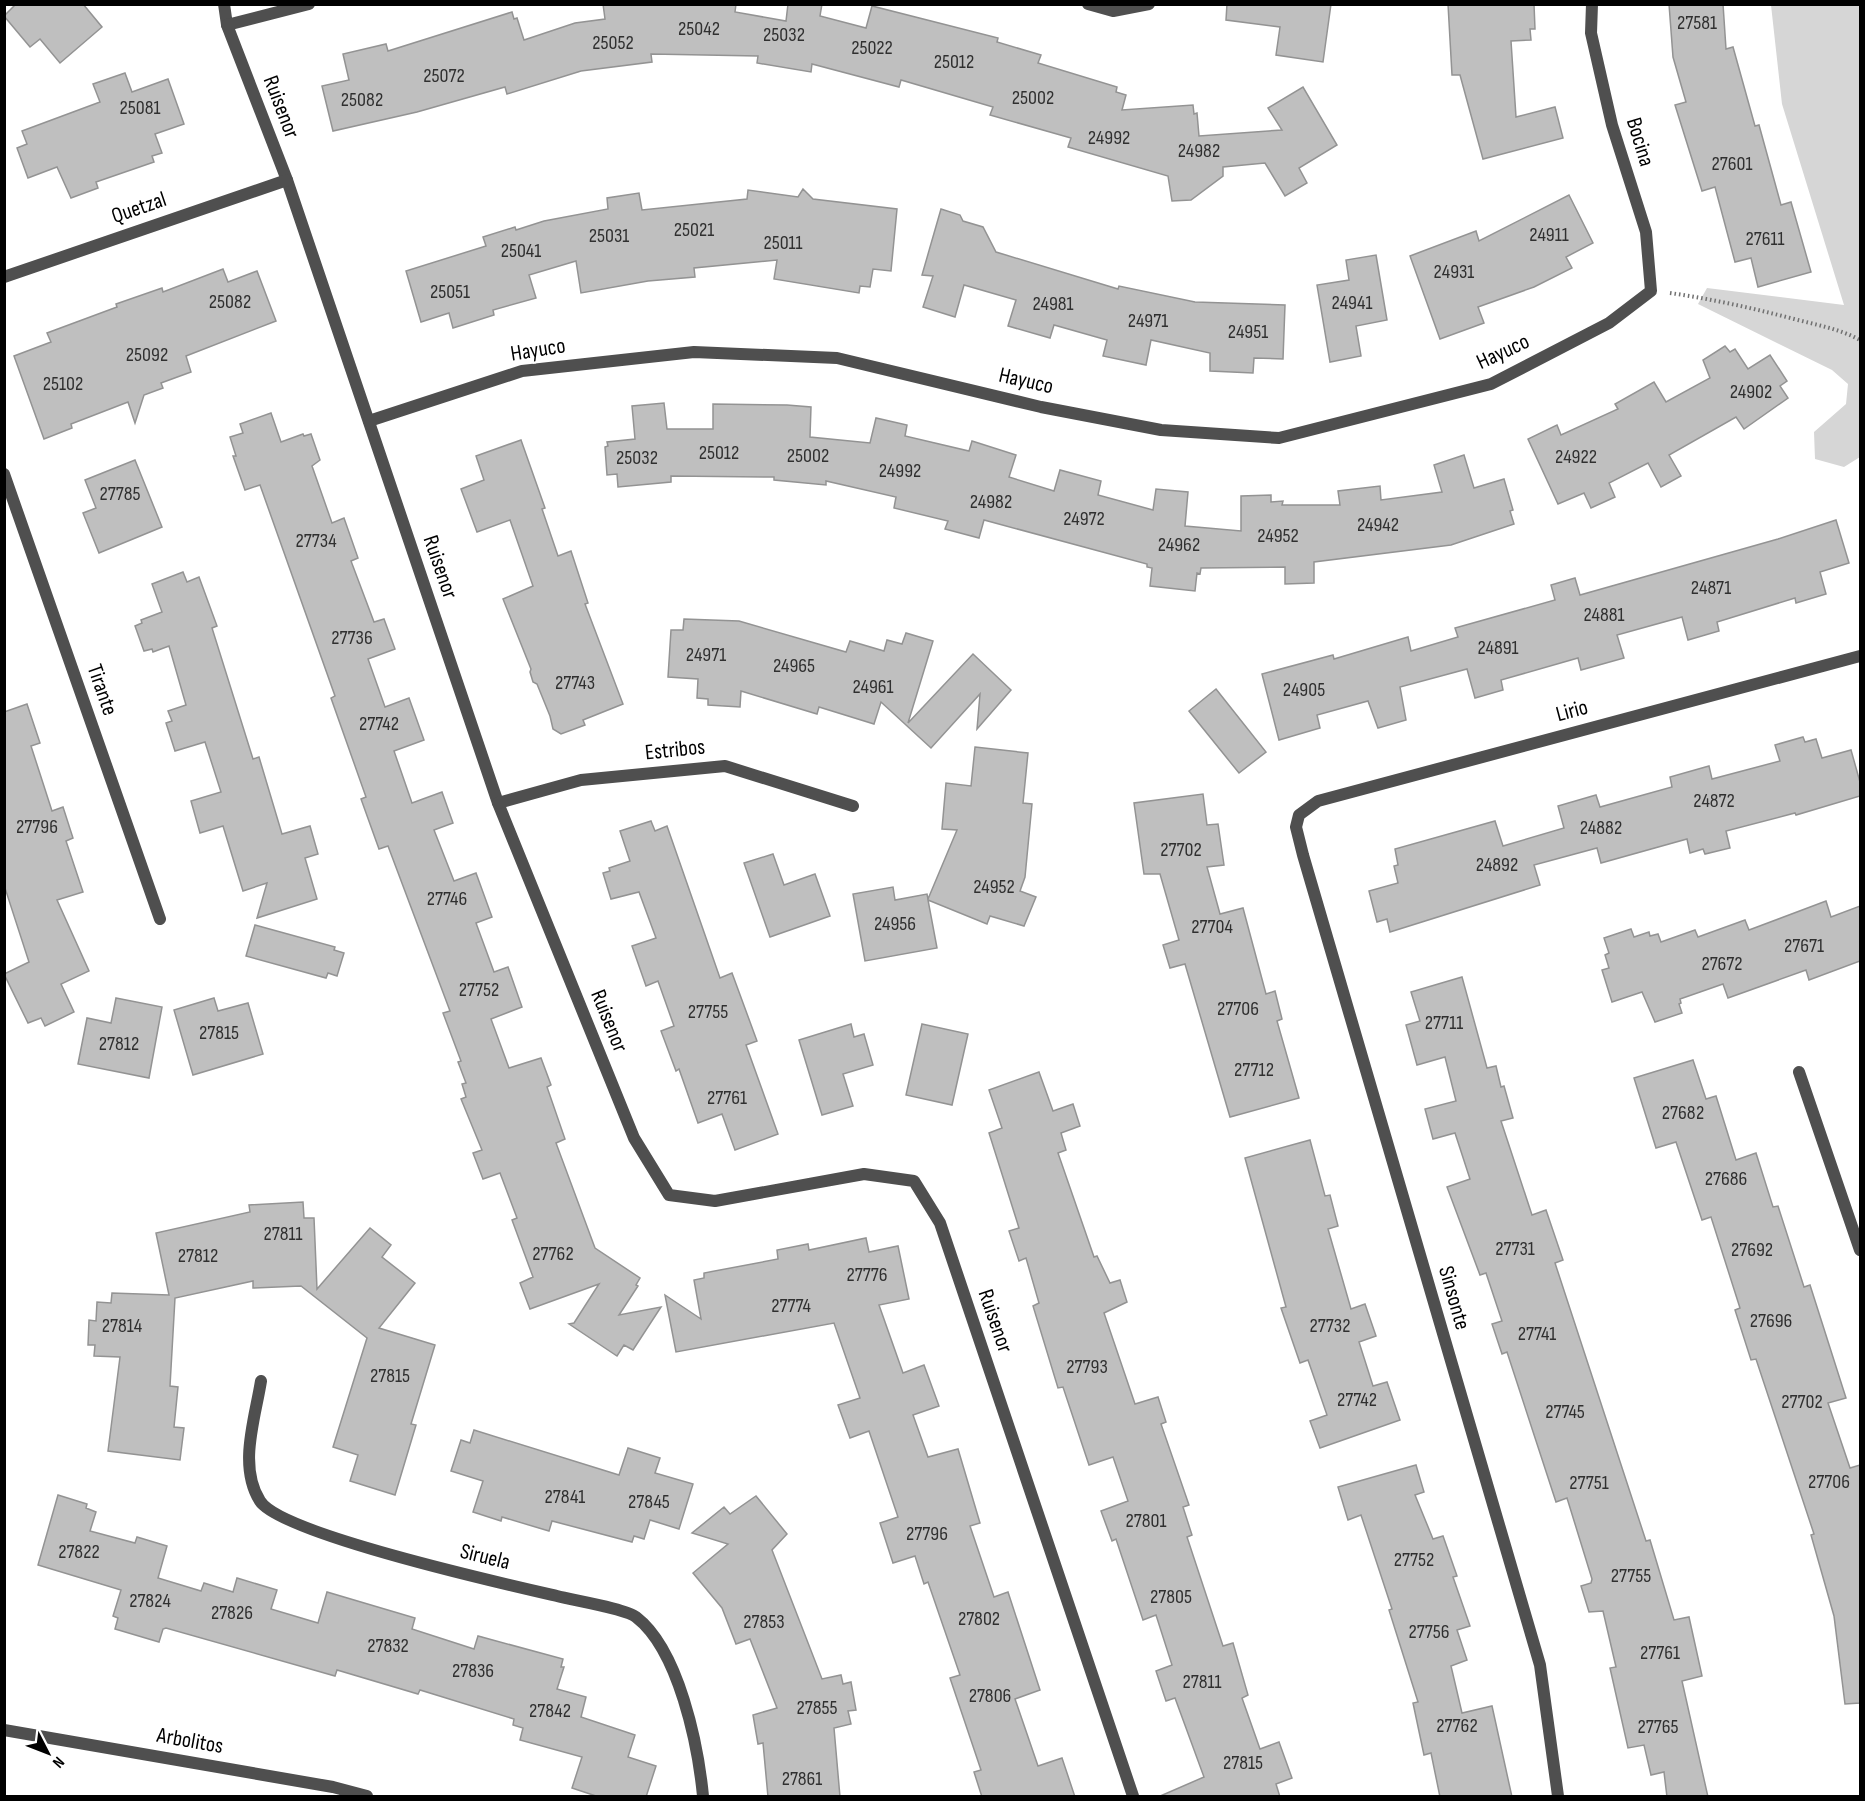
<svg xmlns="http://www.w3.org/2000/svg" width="1865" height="1801" viewBox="0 0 1865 1801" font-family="'Sofia Sans Condensed',sans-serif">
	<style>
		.green { fill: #d6d6d6 }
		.building { fill: #bfbfbf; stroke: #939393; stroke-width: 1.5 }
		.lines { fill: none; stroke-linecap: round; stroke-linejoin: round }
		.path { stroke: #717171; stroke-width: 4; stroke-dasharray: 1.5 3; stroke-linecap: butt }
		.minor { stroke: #4f4f4f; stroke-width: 12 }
		.tertiary { stroke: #4f4f4f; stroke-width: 12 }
		.labels { text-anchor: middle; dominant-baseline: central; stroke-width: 4.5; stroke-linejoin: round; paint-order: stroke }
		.number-label { font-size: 20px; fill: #303030 }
		.street-label { font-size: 22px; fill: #000; stroke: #fff }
	</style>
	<rect width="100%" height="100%" fill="#fff"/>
	<polygon class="green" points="1771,5 1860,5 1860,457 1844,467 1815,459 1814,432 1846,404 1848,384 1832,370 1698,304 1707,288 1844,305 1782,104"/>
	<g class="building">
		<polygon points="16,4 83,4 102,27 60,63 40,39 30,47 4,16"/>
		<polygon points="603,4 736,4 735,12 786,21 788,4 822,4 820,16 866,28 872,6 998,38 997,42 1041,55 1038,63 1117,87 1116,92 1126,95 1122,110 1193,105 1194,114 1197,113 1199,136 1282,130 1268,108 1303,87 1337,145 1299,168 1307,183 1285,196 1265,163 1223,167 1223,176 1191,200 1172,201 1168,176 1068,147 1071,138 990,115 993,107 901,80 899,87 812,64 811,72 757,63 758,56 651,54 652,62 581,71 507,94 505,87 417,112 333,131 322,86 349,80 343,54 386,44 388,51 512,12 514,19 517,18 524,40 575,23 605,19"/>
		<polygon points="1227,4 1331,4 1323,62 1276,55 1280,27 1226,20"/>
		<polygon points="1448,4 1534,4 1535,29 1530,29 1531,40 1511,41 1516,117 1555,107 1563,138 1483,159 1460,75 1452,75"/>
		<polygon points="1669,4 1723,4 1726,49 1733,47 1755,126 1759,125 1781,205 1791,202 1811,272 1758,287 1751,258 1735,262 1715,187 1702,191 1675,105 1686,102 1673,57"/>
		<polygon points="125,73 132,92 168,79 184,124 155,134 162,153 152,156 154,162 96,182 98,188 71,198 57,167 28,178 17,148 27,144 22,131 100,102 93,84"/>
		<polygon points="803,189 813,199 897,209 891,271 873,269 870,287 860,286 859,293 774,279 777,260 694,268 695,277 648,281 581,293 576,261 529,275 536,298 493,310 494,315 453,328 449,313 421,322 406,271 486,246 483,237 515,227 516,230 544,221 608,209 607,198 639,193 642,210 747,199 748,190 798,197"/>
		<polygon points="1569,195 1593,243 1566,257 1572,268 1534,287 1478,307 1484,323 1440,339 1410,256 1476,231 1479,241"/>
		<polygon points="941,209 960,215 963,221 983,227 996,252 1118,289 1119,286 1195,302 1285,305 1283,359 1254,358 1253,373 1210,371 1210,353 1151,340 1146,365 1103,356 1107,340 1054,325 1050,338 1008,326 1016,300 964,285 955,317 923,307 933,276 922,275"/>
		<polygon points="1376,255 1387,320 1356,326 1361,356 1330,362 1317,285 1349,280 1346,260"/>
		<polygon points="223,269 228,282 257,271 276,321 186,356 191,372 161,383 163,388 144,395 135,423 128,402 71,424 72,428 44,439 14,356 51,342 47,333 117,307 116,304 162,288 163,292"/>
		<polygon points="1725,346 1730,352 1735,349 1748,369 1770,355 1787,381 1780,386 1788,398 1744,429 1736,417 1669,455 1681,476 1661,487 1648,463 1609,483 1615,497 1591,508 1584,493 1558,504 1528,439 1557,425 1561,435 1618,409 1615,404 1654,382 1666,402 1710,378 1703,360"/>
		<polygon points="664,403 667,429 713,429 713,404 787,405 811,407 810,437 870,443 876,418 907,425 905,436 969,451 972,441 1016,455 1009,477 1054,491 1060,470 1101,481 1098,495 1153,510 1156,489 1188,492 1185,526 1241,531 1241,496 1271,495 1271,502 1283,501 1282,505 1340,505 1338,491 1380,486 1381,500 1442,492 1434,465 1464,455 1474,488 1504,479 1513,510 1510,511 1514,524 1451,545 1314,562 1314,583 1285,584 1285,567 1201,568 1200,574 1197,573 1195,591 1150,586 1152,568 1147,567 1147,564 984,520 979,538 945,529 948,521 894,508 896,497 826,481 826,485 774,480 774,477 671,476 671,482 618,487 617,474 607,475 605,447 608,446 607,442 635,439 632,406"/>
		<polygon points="271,413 281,442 303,434 304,436 311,434 320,460 312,466 332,523 344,518 358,558 351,561 374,622 384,619 395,649 368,659 385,707 409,698 424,740 394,751 412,803 442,792 453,823 434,830 454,881 476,873 492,917 476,923 494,972 508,967 522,1007 491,1019 509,1068 541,1058 551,1085 547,1087 565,1139 556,1143 595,1248 640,1278 636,1285 638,1286 619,1315 661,1307 633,1350 624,1345 617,1356 569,1324 574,1323 599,1284 530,1309 520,1283 533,1277 512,1220 517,1218 500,1173 483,1179 473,1153 482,1150 461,1099 466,1097 462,1084 466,1083 458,1062 461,1061 443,1013 450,1011 388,846 379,849 361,799 366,797 331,698 335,696 260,485 245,490 233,456 236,456 230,437 243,433 240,424"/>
		<polygon points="521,440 545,508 542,509 558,556 571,551 588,603 585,604 623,704 583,720 585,725 561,734 553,729 550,716 537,684 533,682 530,672 531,669 503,599 533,586 510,520 477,532 461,489 484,480 476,456"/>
		<polygon points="135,460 162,527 99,553 83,513 96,508 85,480"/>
		<polygon points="1836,520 1849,563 1820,572 1826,594 1796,603 1795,598 1717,622 1719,631 1688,640 1682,617 1617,635 1624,658 1581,670 1578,658 1501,680 1503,690 1475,698 1467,669 1400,687 1406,720 1378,728 1368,701 1317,715 1320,728 1279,740 1262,674 1333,655 1334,659 1408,637 1411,651 1458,637 1455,628 1555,600 1551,585 1575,578 1580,595 1778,539"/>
		<polygon points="183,572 187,582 199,577 217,626 212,628 253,759 259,757 282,834 310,826 318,854 305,858 317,899 257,918 267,883 243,891 223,826 200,833 191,801 221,792 205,742 175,751 166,723 172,721 168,711 186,705 169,646 153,652 152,649 144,651 135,626 142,623 141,620 162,612 152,584"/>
		<polygon points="684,619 739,621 846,652 850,641 884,651 887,640 902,644 906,633 933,641 908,723 973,654 1011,690 977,729 980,694 931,748 881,702 874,724 819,707 817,714 741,691 740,707 708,705 708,699 697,698 698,679 668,677 671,630 683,630"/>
		<polygon points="1216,689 1266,752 1239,773 1189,711"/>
		<polygon points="27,704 40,743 31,746 52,811 63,807 73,838 66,841 83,892 57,900 89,971 61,984 74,1012 45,1026 41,1018 28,1023 4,974 29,962 4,885 4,712"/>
		<polygon points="1803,737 1805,742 1816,739 1822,758 1851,750 1860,782 1860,796 1796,815 1795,813 1726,831 1730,848 1705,854 1703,849 1690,853 1687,839 1601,863 1597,848 1534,865 1540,885 1390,932 1387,919 1377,922 1369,891 1398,883 1394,866 1398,865 1395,849 1495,821 1503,846 1564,828 1558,806 1596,795 1600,807 1672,787 1670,777 1709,766 1712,779 1780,761 1775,745"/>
		<polygon points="975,747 1028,753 1023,803 1032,804 1025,877 1020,891 1036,897 1024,926 990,916 987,924 928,900 937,948 865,961 853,894 893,887 895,900 927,894 928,899 957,830 942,829 946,783 971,786"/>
		<polygon points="1203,794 1207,825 1218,824 1224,865 1207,867 1220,914 1243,908 1266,994 1275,991 1282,1019 1277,1021 1299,1098 1230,1117 1185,964 1170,968 1163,945 1179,940 1160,874 1144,874 1134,803"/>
		<polygon points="651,821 655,831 667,826 720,978 732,973 757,1041 746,1045 778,1134 735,1150 722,1114 698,1123 679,1069 676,1071 661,1031 674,1026 658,981 646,986 632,946 656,938 639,892 611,899 603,873 610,871 609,868 630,861 620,831"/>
		<polygon points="773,854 784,885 815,874 830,916 770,937 744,863"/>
		<polygon points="1826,901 1831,917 1860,906 1860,961 1809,980 1806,970 1728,998 1723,984 1680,999 1681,1003 1679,1004 1682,1013 1655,1022 1642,992 1612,1002 1602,970 1609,968 1605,955 1609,953 1604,938 1631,929 1634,937 1649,932 1650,936 1658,934 1661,942 1695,930 1698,937 1745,920 1749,930"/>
		<polygon points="255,925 335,947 334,950 344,953 337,976 328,973 326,978 246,956"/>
		<polygon points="1462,977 1487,1068 1496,1066 1501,1087 1504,1086 1513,1118 1501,1121 1532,1215 1546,1210 1563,1260 1555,1263 1646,1541 1650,1540 1674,1620 1689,1617 1702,1676 1682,1681 1708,1797 1667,1797 1664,1772 1651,1775 1644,1745 1628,1748 1610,1668 1616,1667 1603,1611 1589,1612 1581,1586 1591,1583 1592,1579 1567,1498 1556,1502 1507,1352 1502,1354 1492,1324 1502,1321 1486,1273 1480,1275 1447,1187 1470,1179 1455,1133 1433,1139 1425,1109 1456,1101 1445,1057 1417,1065 1406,1025 1420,1021 1411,992"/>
		<polygon points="116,998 162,1007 149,1078 78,1064 87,1018 111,1023"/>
		<polygon points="214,998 218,1011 248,1003 263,1054 193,1075 174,1010"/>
		<polygon points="851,1024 854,1037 864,1034 873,1065 843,1074 853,1106 822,1115 799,1040"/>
		<polygon points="922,1024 968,1034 952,1105 906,1095"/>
		<polygon points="1693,1060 1706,1099 1716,1096 1736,1160 1756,1153 1773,1207 1778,1206 1804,1287 1810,1285 1846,1398 1828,1403 1850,1468 1860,1465 1860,1703 1845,1704 1834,1616 1811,1535 1814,1534 1756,1359 1751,1360 1735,1310 1740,1308 1711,1217 1702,1220 1676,1142 1656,1148 1634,1078"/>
		<polygon points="1039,1072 1053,1111 1073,1104 1080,1126 1061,1133 1066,1150 1058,1153 1094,1257 1097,1256 1110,1283 1120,1280 1127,1302 1104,1313 1135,1404 1158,1397 1166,1422 1161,1424 1189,1505 1183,1507 1192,1535 1187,1537 1223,1646 1233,1643 1248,1695 1242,1698 1260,1749 1279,1742 1292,1778 1276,1784 1280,1797 1158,1797 1204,1777 1175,1698 1166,1701 1156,1671 1172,1665 1156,1615 1143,1620 1116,1539 1112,1541 1101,1511 1128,1501 1113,1457 1089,1465 1063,1387 1058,1388 1033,1306 1039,1303 1026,1258 1019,1261 1009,1231 1019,1228 989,1133 1002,1128 989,1090"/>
		<polygon points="1310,1140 1325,1196 1330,1195 1338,1226 1328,1229 1351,1309 1365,1304 1376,1336 1359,1342 1373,1386 1387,1382 1400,1420 1320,1448 1310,1421 1327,1415 1308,1360 1300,1363 1281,1308 1286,1307 1245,1158"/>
		<polygon points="303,1202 304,1218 314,1218 317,1289 370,1228 391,1245 382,1257 415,1283 379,1328 435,1345 411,1424 416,1425 395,1495 350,1481 358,1455 333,1447 367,1338 301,1286 253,1288 253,1281 175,1298 170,1386 178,1387 174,1427 184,1428 180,1460 108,1451 120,1357 94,1356 95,1345 88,1345 89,1320 96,1321 97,1302 111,1303 112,1293 169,1295 156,1233 250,1212 249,1205"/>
		<polygon points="866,1238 869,1252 898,1246 909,1299 879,1305 903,1373 924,1365 939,1406 913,1415 928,1457 958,1449 980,1523 970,1526 994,1597 1008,1592 1040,1690 1015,1699 1038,1766 1062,1758 1075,1797 982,1797 974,1772 981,1770 950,1678 960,1675 928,1582 924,1584 915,1556 893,1563 880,1523 898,1517 869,1431 850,1438 838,1405 860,1398 834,1323 676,1352 665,1295 701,1319 694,1280 704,1278 704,1273 778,1259 777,1250 808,1244 809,1250"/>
		<polygon points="474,1430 619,1475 628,1448 660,1458 655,1473 693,1484 679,1529 650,1520 644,1539 634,1536 632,1542 552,1521 549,1531 502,1517 501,1521 473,1512 483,1481 451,1471 461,1440 470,1443"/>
		<polygon points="1416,1465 1424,1492 1415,1495 1433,1539 1443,1536 1457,1576 1453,1577 1470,1626 1457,1630 1467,1660 1451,1666 1462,1713 1492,1706 1512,1797 1440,1797 1431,1753 1424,1755 1413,1703 1418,1702 1389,1610 1392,1609 1361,1515 1348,1520 1338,1487"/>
		<polygon points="58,1495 87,1504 86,1508 96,1512 90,1531 135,1543 137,1537 167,1546 158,1578 201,1591 204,1583 233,1592 237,1578 277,1590 271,1609 318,1623 327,1592 415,1618 412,1629 474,1649 478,1636 563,1659 561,1667 564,1667 557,1689 586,1697 581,1717 635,1735 628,1757 656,1766 646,1797 599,1797 572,1788 582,1757 520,1740 523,1728 513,1725 514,1719 420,1690 418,1694 337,1670 335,1676 166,1628 163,1629 159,1642 115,1629 118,1618 113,1616 121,1590 38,1565"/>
		<polygon points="756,1496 787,1534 772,1550 822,1679 841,1675 843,1684 851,1682 856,1710 848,1711 851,1724 834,1728 840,1797 768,1797 763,1743 758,1744 753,1715 777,1708 750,1639 736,1644 722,1608 693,1573 728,1544 692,1533 724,1507 730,1514"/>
	</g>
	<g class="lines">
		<path class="path" d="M1670,293C1712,299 1752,308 1794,319C1817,325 1840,329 1860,340"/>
		<g class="minor">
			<polyline points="224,4 227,25 287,180 498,803 634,1138 669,1195 715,1201 864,1174 914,1181 940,1223 1133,1796"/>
			<polyline points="1088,4 1113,11 1149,4"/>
			<polyline points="227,25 309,4"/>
			<polyline points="4,277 287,180"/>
			<polyline points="369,421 522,371 694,352 837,358 1041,407 1161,430 1279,438 1491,384 1609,323 1651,291 1646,232 1612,125 1591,33 1592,4"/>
			<polyline points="4,474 160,919"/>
			<polyline points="498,803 581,780 725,766 853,806"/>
			<polyline points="1799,1072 1860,1250"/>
			<path d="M261,1381C255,1419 238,1466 260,1501C281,1534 509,1585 557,1596C572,1600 627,1609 636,1617C679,1650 698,1745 703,1796"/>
			<polyline points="1558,1796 1540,1665 1303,855 1296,827 1299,815 1318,801 1860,656"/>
		</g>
		<polyline class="tertiary" points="4,1730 333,1787 367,1796"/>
	</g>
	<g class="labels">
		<g class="number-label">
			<text x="1697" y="23">27581</text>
			<text x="699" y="29">25042</text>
			<text x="784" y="35">25032</text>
			<text x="613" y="43">25052</text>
			<text x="872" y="48">25022</text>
			<text x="954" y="62">25012</text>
			<text x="444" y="76">25072</text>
			<text x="1033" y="98">25002</text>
			<text x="362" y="100">25082</text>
			<text x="140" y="108">25081</text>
			<text x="1109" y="138">24992</text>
			<text x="1199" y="151">24982</text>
			<text x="1732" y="164">27601</text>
			<text x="694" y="230">25021</text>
			<text x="1549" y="235">24911</text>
			<text x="609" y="236">25031</text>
			<text x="1765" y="239">27611</text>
			<text x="783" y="243">25011</text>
			<text x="521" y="251">25041</text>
			<text x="1454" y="272">24931</text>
			<text x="450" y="292">25051</text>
			<text x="230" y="302">25082</text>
			<text x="1352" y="303">24941</text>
			<text x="1053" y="304">24981</text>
			<text x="1148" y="321">24971</text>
			<text x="1248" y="332">24951</text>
			<text x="147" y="355">25092</text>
			<text x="63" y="384">25102</text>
			<text x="1751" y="392">24902</text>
			<text x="719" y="453">25012</text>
			<text x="808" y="456">25002</text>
			<text x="1576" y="457">24922</text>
			<text x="637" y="458">25032</text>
			<text x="900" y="471">24992</text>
			<text x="120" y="494">27785</text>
			<text x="991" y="502">24982</text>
			<text x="1084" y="519">24972</text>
			<text x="1378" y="525">24942</text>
			<text x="1278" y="536">24952</text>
			<text x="316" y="541">27734</text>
			<text x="1179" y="545">24962</text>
			<text x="1711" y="588">24871</text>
			<text x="1604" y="615">24881</text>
			<text x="352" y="638">27736</text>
			<text x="1498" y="648">24891</text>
			<text x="706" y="655">24971</text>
			<text x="794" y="666">24965</text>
			<text x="575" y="683">27743</text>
			<text x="873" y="687">24961</text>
			<text x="1304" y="690">24905</text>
			<text x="379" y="724">27742</text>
			<text x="1714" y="801">24872</text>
			<text x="37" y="827">27796</text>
			<text x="1601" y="828">24882</text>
			<text x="1181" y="850">27702</text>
			<text x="1497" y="865">24892</text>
			<text x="994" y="887">24952</text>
			<text x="447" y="899">27746</text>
			<text x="895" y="924">24956</text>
			<text x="1212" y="927">27704</text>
			<text x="1804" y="946">27671</text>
			<text x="1722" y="964">27672</text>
			<text x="479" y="990">27752</text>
			<text x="1238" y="1009">27706</text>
			<text x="708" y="1012">27755</text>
			<text x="1444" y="1023">27711</text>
			<text x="219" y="1033">27815</text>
			<text x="119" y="1044">27812</text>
			<text x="1254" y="1070">27712</text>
			<text x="727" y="1098">27761</text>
			<text x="1683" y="1113">27682</text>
			<text x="1726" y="1179">27686</text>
			<text x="283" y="1234">27811</text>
			<text x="1515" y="1249">27731</text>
			<text x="1752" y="1250">27692</text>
			<text x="553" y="1254">27762</text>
			<text x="198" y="1256">27812</text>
			<text x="867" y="1275">27776</text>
			<text x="791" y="1306">27774</text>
			<text x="1771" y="1321">27696</text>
			<text x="122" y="1326">27814</text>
			<text x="1330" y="1326">27732</text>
			<text x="1537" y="1334">27741</text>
			<text x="1087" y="1367">27793</text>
			<text x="390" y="1376">27815</text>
			<text x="1357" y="1400">27742</text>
			<text x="1802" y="1402">27702</text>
			<text x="1565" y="1412">27745</text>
			<text x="1829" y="1482">27706</text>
			<text x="1589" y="1483">27751</text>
			<text x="565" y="1497">27841</text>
			<text x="649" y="1502">27845</text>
			<text x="1146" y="1521">27801</text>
			<text x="927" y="1534">27796</text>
			<text x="79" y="1552">27822</text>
			<text x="1414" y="1560">27752</text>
			<text x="1631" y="1576">27755</text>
			<text x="1171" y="1597">27805</text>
			<text x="150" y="1601">27824</text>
			<text x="232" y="1613">27826</text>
			<text x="979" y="1619">27802</text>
			<text x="764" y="1622">27853</text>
			<text x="1429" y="1632">27756</text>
			<text x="388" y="1646">27832</text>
			<text x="1660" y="1653">27761</text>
			<text x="473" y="1671">27836</text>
			<text x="1202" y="1682">27811</text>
			<text x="990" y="1696">27806</text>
			<text x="817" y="1708">27855</text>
			<text x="550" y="1711">27842</text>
			<text x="1457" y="1726">27762</text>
			<text x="1658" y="1727">27765</text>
			<text x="1243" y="1763">27815</text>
			<text x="802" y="1779">27861</text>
		</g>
		<g class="street-label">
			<text transform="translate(281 107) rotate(69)">Ruisenor</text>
			<text transform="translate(1640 142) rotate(73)">Bocina</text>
			<text transform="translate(139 208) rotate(-19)">Quetzal</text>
			<text transform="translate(538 350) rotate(-9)">Hayuco</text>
			<text transform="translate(1503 352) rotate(-25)">Hayuco</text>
			<text transform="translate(1026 381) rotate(13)">Hayuco</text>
			<text transform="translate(440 567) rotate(71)">Ruisenor</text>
			<text transform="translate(102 690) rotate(71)">Tirante</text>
			<text transform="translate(1572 711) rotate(-15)">Lirio</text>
			<text transform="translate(675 750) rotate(-6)">Estribos</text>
			<text transform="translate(609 1021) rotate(68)">Ruisenor</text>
			<text transform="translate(1454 1298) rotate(74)">Sinsonte</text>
			<text transform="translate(995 1321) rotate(71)">Ruisenor</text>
			<text transform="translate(485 1557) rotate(14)">Siruela</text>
			<text transform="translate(190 1741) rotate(10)">Arbolitos</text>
		</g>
	</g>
	<rect width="1865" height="1801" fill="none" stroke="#000000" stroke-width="12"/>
	<g transform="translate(48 1753) rotate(132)" stroke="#ffffff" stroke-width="4.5" paint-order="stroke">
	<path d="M0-4.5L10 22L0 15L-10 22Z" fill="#000000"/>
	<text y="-9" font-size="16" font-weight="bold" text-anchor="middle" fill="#000000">N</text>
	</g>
</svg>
